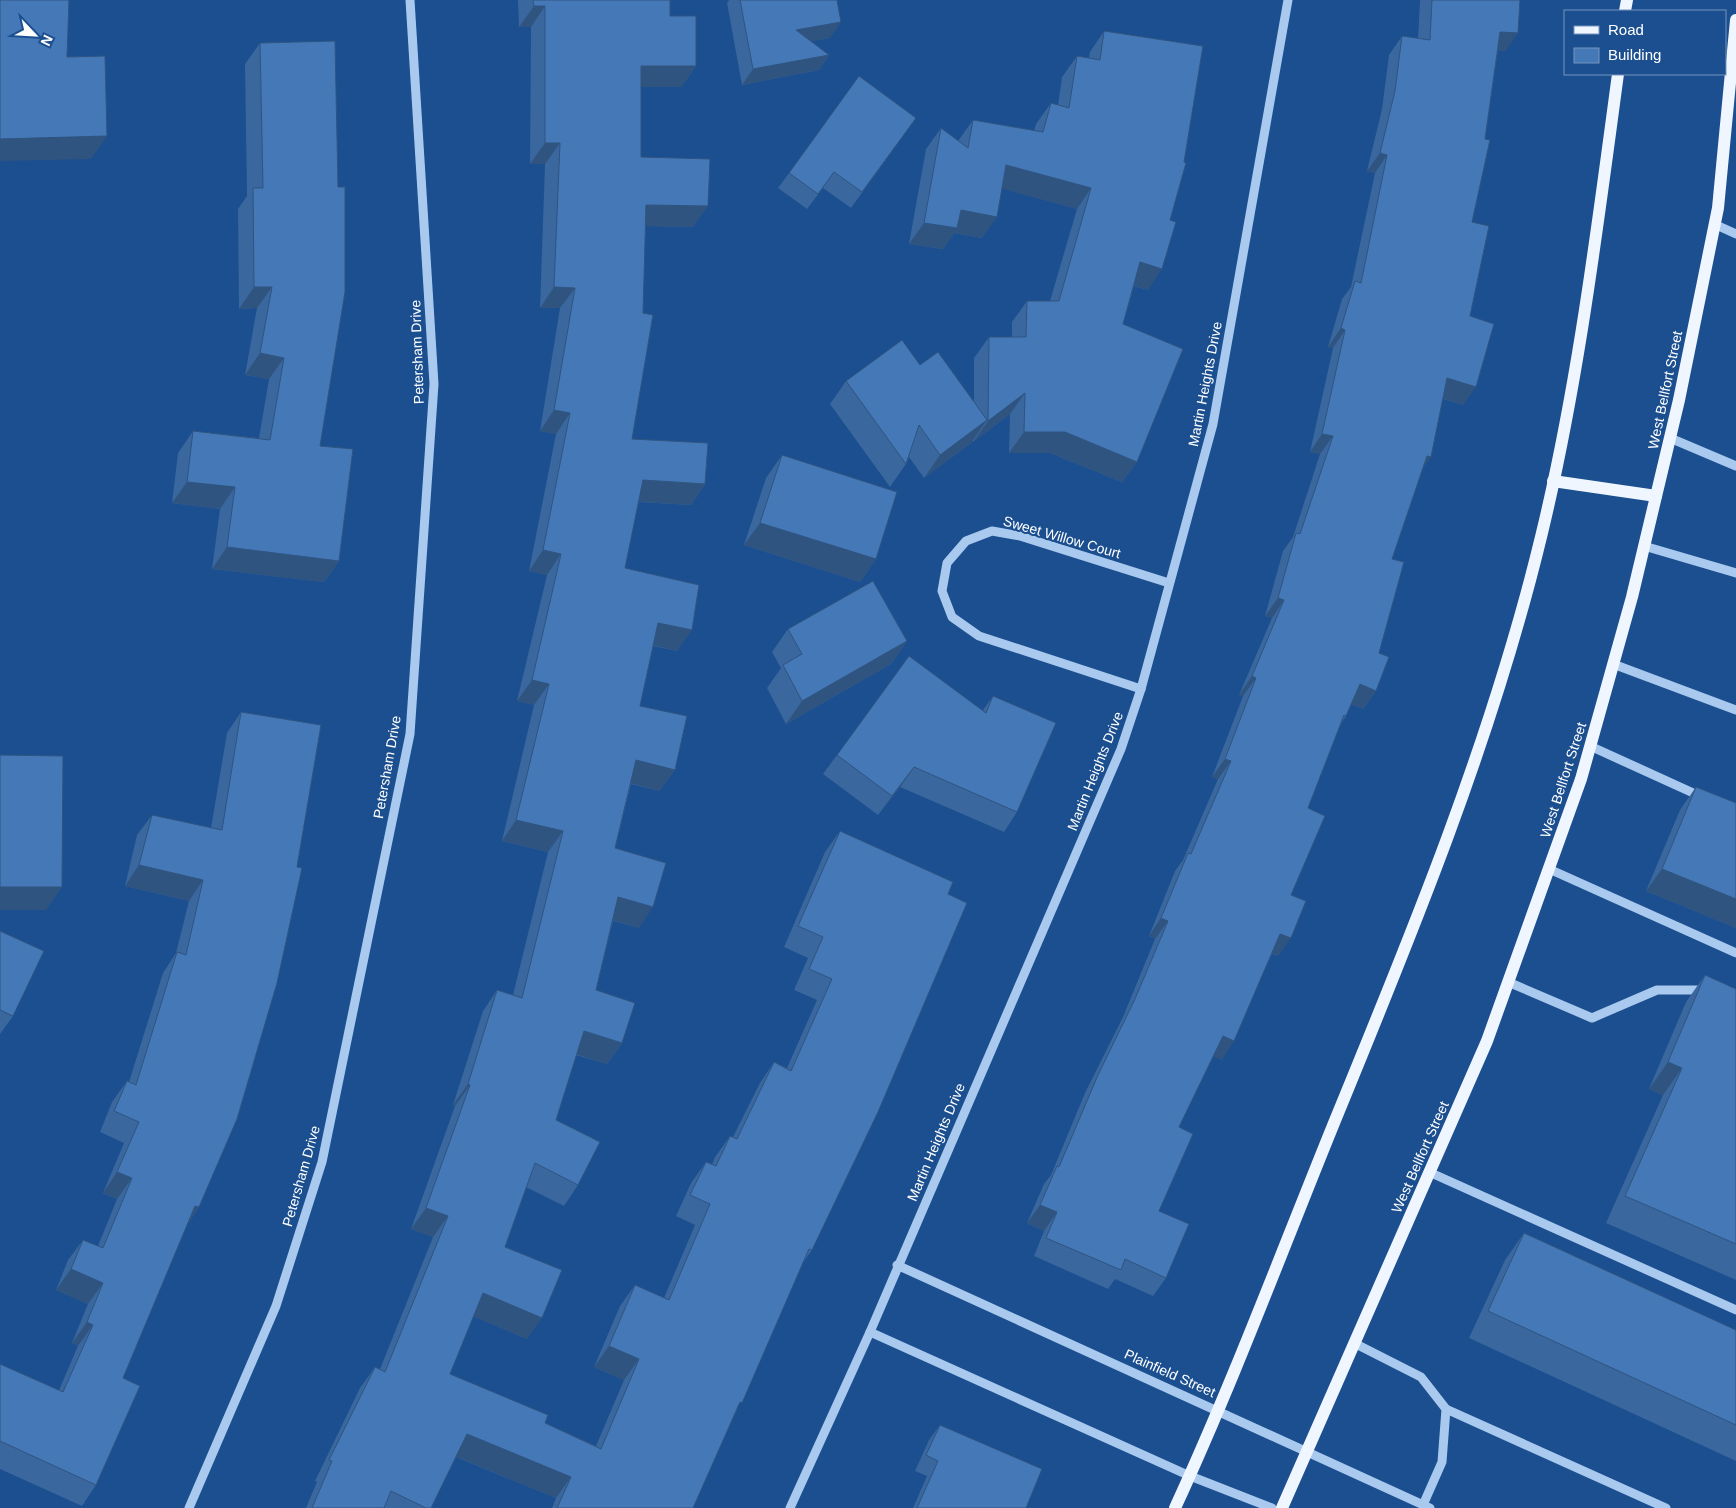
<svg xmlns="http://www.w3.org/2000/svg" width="1736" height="1508" viewBox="0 0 1736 1508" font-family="Helvetica,sans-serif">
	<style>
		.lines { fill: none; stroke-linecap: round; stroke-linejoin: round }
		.minor { stroke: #a9c9ee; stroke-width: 9 }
		.major { stroke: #f0f6ff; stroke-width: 12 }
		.wall { fill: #3a679d }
		.shaded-wall { fill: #305480 }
		.building { fill: #4478b7; stroke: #305480 }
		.labels { text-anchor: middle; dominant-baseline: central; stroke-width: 4; stroke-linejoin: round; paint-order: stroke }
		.street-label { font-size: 14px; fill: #fff; stroke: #1b4f8f }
	</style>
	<rect width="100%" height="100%" fill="#1b4f8f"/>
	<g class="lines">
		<g class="minor">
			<polyline points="1714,224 1736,234"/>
			<polyline points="1670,438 1736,466"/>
			<polyline points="1644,546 1736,573"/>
			<polyline points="1613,664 1736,710"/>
			<polyline points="1141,689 979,636 952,617 942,591 947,563 966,541 992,531 1020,536 1169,583"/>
			<polyline points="1590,746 1702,797"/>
			<polyline points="1549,869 1736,953"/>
			<polyline points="1508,982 1592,1018 1657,990 1707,990"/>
			<polyline points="1429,1172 1736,1310"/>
			<polyline points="897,1265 1430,1508"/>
			<polyline points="870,1332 1190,1476 1272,1508"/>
			<polyline points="1354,1343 1421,1377 1446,1409 1442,1462 1423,1505"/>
			<polyline points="1446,1409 1666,1508"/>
			<polyline points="189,1508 276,1306 322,1162 410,734 434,384 410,0"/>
			<polyline points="790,1508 870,1332 1121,749 1141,689 1213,424 1288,0"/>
		</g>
		<g class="major">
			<polyline points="1625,11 1627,0"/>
			<polyline points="1553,481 1656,496"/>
			<path d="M1175,1508C1233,1382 1282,1251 1334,1123C1413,931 1492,739 1541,537C1578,385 1597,229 1618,74"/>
			<polyline points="1282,1508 1487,1041 1581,779 1632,597 1679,400 1718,208 1736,20"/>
		</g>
	</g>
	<g class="wall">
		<polygon points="518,0 670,0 670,16 696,66 681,87 641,87 641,157 693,227 646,226 632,439 705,484 691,505 638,502 625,568 677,651 653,646 640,706 660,791 631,784 615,848 639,928 613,921 596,990 622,1043 607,1064 576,1055 556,1120 578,1185 564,1206 526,1187 505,1247 527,1339 473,1316 450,1374 545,1423 596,1446 624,1380 594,1367 620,1306 635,1285 664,1298 695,1225 676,1216 691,1183 706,1162 712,1164 715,1157 730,1136 733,1137 760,1083 774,1062 787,1068 817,1000 794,990 808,958 784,947 825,852 840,831 948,894 812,1250 802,1264 693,1508 552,1508 556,1498 456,1457 431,1508 306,1508 317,1482 315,1481 360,1388 375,1367 380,1369 433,1237 411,1229 455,1106 453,1105 483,1011 497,990 513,995 548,852 502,841 534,705 517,701 547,575 529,571 556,434 540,431 560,308 540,308 545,164 530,164 531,27 519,27"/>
		<polygon points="729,0 837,0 830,38 811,41 829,55 819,70 742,85 727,3"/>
		<polygon points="1420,0 1520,0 1506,51 1498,50 1472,222 1470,316 1463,405 1443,399 1422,469 1392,559 1379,653 1376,691 1363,709 1351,704 1346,716 1341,724 1308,808 1291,895 1278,956 1272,954 1222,1060 1213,1056 1179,1127 1159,1211 1166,1278 1153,1296 1115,1279 1108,1289 1034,1256 1044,1231 1027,1223 1044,1184 1051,1175 1085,1093 1123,1017 1155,939 1149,936 1175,871 1183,860 1218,779 1212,777 1243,696 1239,695 1272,618 1265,616 1283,551 1293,537 1320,454 1310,452 1333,348 1328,347 1342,299 1351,287 1375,173 1367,171 1382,109 1389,55 1402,36 1418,39"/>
		<polygon points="1104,31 1148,290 1134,286 1123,324 1137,462 1122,482 1050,453 1009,453 1010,414 973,442 973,440 971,443 924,478 909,457 906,464 890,487 830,404 846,381 920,365 974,401 974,358 989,337 1012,337 1012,322 1027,301 1050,301 1077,209 1002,188 982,238 954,233 943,249 909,244 926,149 941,128 958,141 973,120 1034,131 1036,124 1051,103 1058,105 1062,77 1077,56 1089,58 1090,52"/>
		<polygon points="260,43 320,446 339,561 324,582 212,569 220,509 172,503 178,453 193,431 259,438 269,379 245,375 257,308 239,309 238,209 247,196 245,64"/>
		<polygon points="916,118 851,208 823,188 807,209 778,188 789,173"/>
		<polygon points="782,455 876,559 860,582 744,545 766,478"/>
		<polygon points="788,629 907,641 891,664 786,724 767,688 781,668 772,652"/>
		<polygon points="993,696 1017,812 1004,832 900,787 878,815 823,774 837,755 983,710"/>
		<polygon points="241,712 199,1207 187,1225 123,1378 96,1485 82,1506 0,1469 0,1364 59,1390 78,1346 72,1343 88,1304 56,1290 68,1260 83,1240 98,1246 117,1199 103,1193 124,1143 100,1132 112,1102 127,1081 129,1082 163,973 176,953 189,901 125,886 137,835 152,815 211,828 227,733"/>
		<polygon points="1696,787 1736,803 1736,928 1646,891 1680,810"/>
		<polygon points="0,931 13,1016 0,1034"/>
		<polygon points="1705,975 1736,989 1736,1280 1606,1223 1663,1095 1649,1089 1686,1002"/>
		<polygon points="1524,1233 1736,1330 1736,1461 1469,1338 1505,1260"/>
		<polygon points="940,1425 1026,1508 913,1508 927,1476 915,1471 929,1440"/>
	</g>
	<g class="shaded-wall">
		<polygon points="534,6 545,6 531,27 519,27"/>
		<polygon points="841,22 830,38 785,46 796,30"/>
		<polygon points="1500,32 1518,33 1506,51 1488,50"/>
		<polygon points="829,55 819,70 742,85 753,69"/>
		<polygon points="641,66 696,66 681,87 626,87"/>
		<polygon points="107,136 91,159 0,161 0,139"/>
		<polygon points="545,143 560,143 545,164 530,164"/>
		<polygon points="1380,153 1387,155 1375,173 1367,171"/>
		<polygon points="1006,165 1091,188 1077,209 992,186"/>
		<polygon points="646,205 708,206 693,227 632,226"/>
		<polygon points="961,210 997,217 982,238 954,233 943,249 909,244 924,223"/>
		<polygon points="1140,262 1162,269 1148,290 1126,283"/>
		<polygon points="254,287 272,287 257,308 239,309"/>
		<polygon points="554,287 575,288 560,308 540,308"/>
		<polygon points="1341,328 1345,330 1333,348 1328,347"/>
		<polygon points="260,353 284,358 269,379 245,375"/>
		<polygon points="1447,378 1476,387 1463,405 1435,396"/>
		<polygon points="1025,393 1010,414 973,442 988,421"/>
		<polygon points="554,410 570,413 556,434 540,431"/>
		<polygon points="987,420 971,443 924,478 940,455"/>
		<polygon points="1024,432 1065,432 1137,462 1122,482 1050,453 1009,453"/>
		<polygon points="1322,434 1333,436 1320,454 1310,452"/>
		<polygon points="1427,456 1431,457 1418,475"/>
		<polygon points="643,480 705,484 691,505 628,501"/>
		<polygon points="187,482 235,487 220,509 172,503"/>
		<polygon points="760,523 876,559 860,582 744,545"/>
		<polygon points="227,547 339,561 324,582 212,569"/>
		<polygon points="543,550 561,554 547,575 529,571"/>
		<polygon points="1278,598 1284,600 1272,618 1265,616"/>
		<polygon points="658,623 692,630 677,651 643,643"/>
		<polygon points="907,641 891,664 786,724 802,701"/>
		<polygon points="1252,676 1256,678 1243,696 1239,695"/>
		<polygon points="532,680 549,684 534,705 517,701"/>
		<polygon points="1360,684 1376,691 1363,709 1347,702"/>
		<polygon points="1225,759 1231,761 1218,779 1212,777"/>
		<polygon points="636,760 675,770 660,791 622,781"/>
		<polygon points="914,767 900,787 878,815 892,796"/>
		<polygon points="516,820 563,831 548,852 502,841"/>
		<polygon points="139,865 203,880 189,901 125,886"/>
		<polygon points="1662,869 1736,899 1736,928 1646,891"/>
		<polygon points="0,887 62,887 46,910 0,910"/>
		<polygon points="618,897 653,907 639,928 604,918"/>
		<polygon points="1161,918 1168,921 1155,939 1149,936"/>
		<polygon points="1280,934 1291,938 1278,956 1268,952"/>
		<polygon points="584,1031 622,1043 607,1064 569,1052"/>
		<polygon points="1223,1036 1234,1041 1222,1060 1210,1055"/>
		<polygon points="1668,1062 1682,1068 1663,1095 1649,1089"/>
		<polygon points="468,1084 470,1085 455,1106 453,1105"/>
		<polygon points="117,1172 132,1178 117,1199 103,1193"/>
		<polygon points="1040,1205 1057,1212 1044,1231 1027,1223"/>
		<polygon points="195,1206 199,1207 185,1228"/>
		<polygon points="426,1208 448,1216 433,1237 411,1229"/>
		<polygon points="71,1269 103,1283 88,1304 56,1290"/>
		<polygon points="483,1293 542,1318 527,1339 468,1314"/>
		<polygon points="87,1322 93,1325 78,1346 72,1343"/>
		<polygon points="609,1346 639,1359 624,1380 594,1367"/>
		<polygon points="467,1434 571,1477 556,1498 452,1455"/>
	</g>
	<g class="building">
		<polygon points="0,0 69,0 67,57 105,56 107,136 0,139"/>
		<polygon points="533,0 670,0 670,16 696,16 696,66 641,66 641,157 710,159 708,206 646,205 643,313 653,315 632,439 708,443 705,484 643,480 625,568 699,585 692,630 658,623 640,706 687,716 675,770 636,760 615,848 666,863 653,907 618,897 596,990 635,1003 622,1043 584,1031 556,1120 600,1142 578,1185 535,1163 505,1247 562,1270 542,1318 483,1293 450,1374 548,1415 545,1423 601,1449 639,1359 609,1346 635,1285 669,1300 710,1204 690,1195 706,1162 716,1166 730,1136 737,1139 774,1062 791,1071 832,979 809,969 823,937 798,926 840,831 953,882 948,894 967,903 878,1112 812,1250 809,1249 742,1403 740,1402 693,1508 557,1508 571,1477 467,1434 431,1508 426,1508 391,1491 384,1508 312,1508 332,1461 329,1460 375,1367 385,1372 448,1216 426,1208 470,1085 468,1084 497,990 522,998 563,831 516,820 549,684 532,680 561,554 543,550 570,413 554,410 575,288 554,287 560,143 545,143 545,6 534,6"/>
		<polygon points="740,0 837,0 841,22 796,30 829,55 753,69"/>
		<polygon points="1432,0 1520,0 1518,33 1500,32 1485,139 1490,140 1472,222 1489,226 1470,316 1494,324 1476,387 1447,378 1431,457 1427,456 1392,559 1404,562 1379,653 1389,657 1376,691 1360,684 1346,716 1344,715 1308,808 1325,816 1291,895 1306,901 1291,938 1280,934 1234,1041 1223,1036 1179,1127 1193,1134 1159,1211 1189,1224 1166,1278 1125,1259 1121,1270 1046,1238 1057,1212 1040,1205 1057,1166 1059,1167 1098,1075 1135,999 1168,921 1161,918 1188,853 1191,854 1231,761 1225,759 1256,678 1252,676 1284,600 1278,598 1296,533 1300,534 1333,436 1322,434 1345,330 1341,328 1355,281 1361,283 1387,155 1380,153 1395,91 1402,36 1430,40"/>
		<polygon points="1104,31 1203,46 1184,162 1186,163 1170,220 1176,222 1162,269 1140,262 1123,324 1183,349 1137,462 1065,432 1024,432 1025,393 988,421 989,337 1026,337 1027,301 1059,301 1091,188 1006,165 997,217 961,210 957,228 924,223 941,128 968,148 973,120 1043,132 1051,103 1069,108 1077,56 1100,60"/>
		<polygon points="335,41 338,187 345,187 345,292 320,446 353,449 339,561 227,547 235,487 187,482 193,431 270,440 284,358 260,353 272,287 254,287 253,188 263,188 260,43"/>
		<polygon points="859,76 916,118 862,192 834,172 818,194 789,173"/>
		<polygon points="902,340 920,365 938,352 987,420 940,455 919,425 906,464 846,381"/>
		<polygon points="782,455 897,492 876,559 760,523"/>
		<polygon points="873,581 907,641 802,701 783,665 802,654 788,629"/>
		<polygon points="909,656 986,713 993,696 1056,723 1017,812 914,767 892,796 837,755"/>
		<polygon points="241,712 321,725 297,867 302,868 277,983 237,1119 199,1207 195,1206 123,1378 140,1386 96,1485 0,1441 0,1364 63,1392 93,1325 87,1322 103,1283 71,1269 83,1240 103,1248 132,1178 117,1172 139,1122 114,1111 127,1081 136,1085 177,952 186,955 203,880 139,865 152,815 222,830"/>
		<polygon points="0,755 63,756 62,887 0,887"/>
		<polygon points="1696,787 1736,803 1736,899 1662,869"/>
		<polygon points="0,931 44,951 13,1016 0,1010"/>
		<polygon points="1705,975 1736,989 1736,1244 1625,1196 1682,1068 1668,1062"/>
		<polygon points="1524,1233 1736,1330 1736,1425 1488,1311"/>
		<polygon points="940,1425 1042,1469 1026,1508 917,1508 938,1461 926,1455"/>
	</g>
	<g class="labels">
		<g class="street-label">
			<text transform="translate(417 352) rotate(-92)">Petersham Drive</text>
			<text transform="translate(1205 384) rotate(-79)">Martin Heights Drive</text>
			<text transform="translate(1665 390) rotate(-78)">West Bellfort Street</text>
			<text transform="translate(1062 537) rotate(16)">Sweet Willow Court</text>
			<text transform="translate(387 767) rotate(-80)">Petersham Drive</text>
			<text transform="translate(1095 771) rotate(-68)">Martin Heights Drive</text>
			<text transform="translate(1563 780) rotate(-72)">West Bellfort Street</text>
			<text transform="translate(936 1142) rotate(-67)">Martin Heights Drive</text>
			<text transform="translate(1420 1157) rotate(-66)">West Bellfort Street</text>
			<text transform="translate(301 1176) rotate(-74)">Petersham Drive</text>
			<text transform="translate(1170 1373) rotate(24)">Plainfield Street</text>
		</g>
	</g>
	<rect x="1564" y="10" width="162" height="65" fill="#1b4f8f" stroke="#7695bc"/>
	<rect x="1574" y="26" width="25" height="8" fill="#f0f6ff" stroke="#7695bc"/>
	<text x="1608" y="35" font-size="15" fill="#ffffff">Road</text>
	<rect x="1574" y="48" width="25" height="15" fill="#4478b7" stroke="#7695bc"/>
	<text x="1608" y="60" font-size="15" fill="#ffffff">Building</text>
	<g transform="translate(35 35) rotate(115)" stroke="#1b4f8f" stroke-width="4" paint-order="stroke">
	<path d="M0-4L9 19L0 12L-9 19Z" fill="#ffffff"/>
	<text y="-8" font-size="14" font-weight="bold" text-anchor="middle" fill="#ffffff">N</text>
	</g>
</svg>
